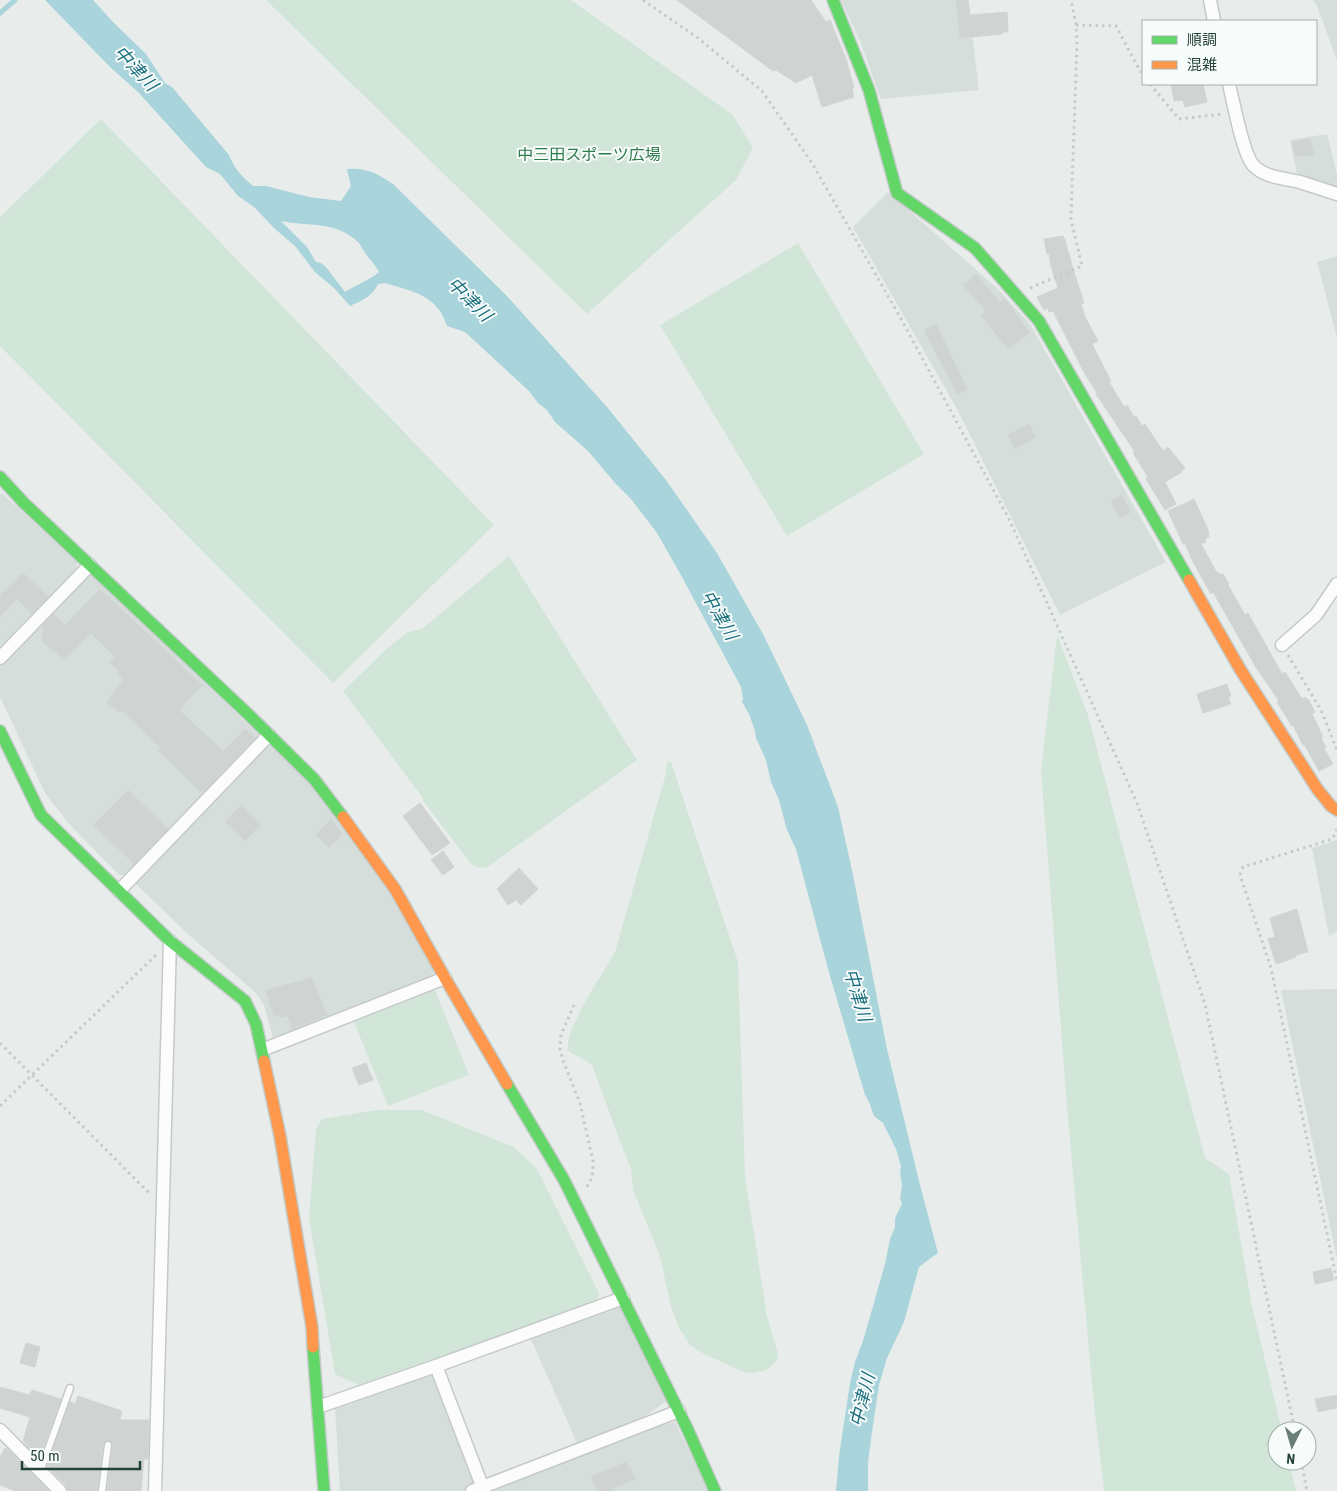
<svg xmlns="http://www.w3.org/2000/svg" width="1337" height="1491" viewBox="0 0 1337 1491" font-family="'Roboto Condensed','Noto Sans JP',sans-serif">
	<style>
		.built { fill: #d6dedb }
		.green { fill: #d1e6d8 }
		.water { fill: #a9d4db; fill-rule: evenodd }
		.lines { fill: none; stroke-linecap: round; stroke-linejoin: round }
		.stream { stroke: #a9d4db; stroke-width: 5 }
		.building { fill: #cfd4d2; stroke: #d1d6d4 }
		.lane-casing { stroke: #c5cac8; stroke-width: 9 }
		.street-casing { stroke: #c5cac8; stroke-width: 15 }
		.fast-casing { stroke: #c3cbc8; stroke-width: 14 }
		.slow-casing { stroke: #c3cbc8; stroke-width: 14 }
		.path { stroke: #c3ccca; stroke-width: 3; stroke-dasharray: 2.5 4; stroke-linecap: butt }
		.lane { stroke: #fcfcfc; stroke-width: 6 }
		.street { stroke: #fcfcfc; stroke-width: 12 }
		.fast { stroke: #63d668; stroke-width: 11 }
		.slow { stroke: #ff974d; stroke-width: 11 }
		.labels { text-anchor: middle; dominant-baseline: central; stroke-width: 4; stroke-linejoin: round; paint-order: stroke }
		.park-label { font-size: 16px; fill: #2d7a4b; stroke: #f7fbf9 }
		.water-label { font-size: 18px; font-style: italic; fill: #1c6f80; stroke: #f7fbf9 }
	</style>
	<rect width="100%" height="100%" fill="#e8edeb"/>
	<g class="built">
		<polygon points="841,0 968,0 979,90 881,99 860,41"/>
		<polygon points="1313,0 1337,0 1337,61 1317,6"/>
		<polygon points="1327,134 1337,174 1337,190 1298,178 1290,140"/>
		<polygon points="888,192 996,287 1030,324 1166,562 1060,615 956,407 853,227"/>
		<polygon points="1337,256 1337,338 1317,262"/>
		<polygon points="2,493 77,562 77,569 0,649 0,495"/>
		<polygon points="86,574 92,575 258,734 258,741 129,875 119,875 70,825 45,793 0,697 0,664"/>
		<polygon points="272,746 299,771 366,853 434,972 432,977 273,1038 264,1005 256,993 190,936 134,882 150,868 263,748"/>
		<polygon points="1337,837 1337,932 1329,936 1312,848 1329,843 1336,840"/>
		<polygon points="1337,989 1337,1260 1281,990"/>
		<polygon points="614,1306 622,1309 668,1400 632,1425 578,1445 530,1337"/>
		<polygon points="429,1374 435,1375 476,1481 473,1488 466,1491 340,1491 335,1408 353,1403"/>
		<polygon points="675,1422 709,1491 491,1491 490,1488 634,1432"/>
	</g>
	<g class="green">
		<polygon points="266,0 571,0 733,115 753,148 736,180 587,314"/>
		<polygon points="101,119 494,525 333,683 0,346 0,217"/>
		<polygon points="798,243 924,454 787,536 660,325"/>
		<polygon points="509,556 637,760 486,868 476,867 471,864 424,802 422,797 343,691 391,645 408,632 422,629"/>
		<polygon points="1057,635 1088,715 1205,1158 1229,1174 1252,1306 1282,1431 1277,1431 1277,1461 1289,1461 1296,1491 1104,1491 1094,1406 1068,1119 1041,771"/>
		<path d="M667,762H671L738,962L745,1177L767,1316L778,1354L777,1361L767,1370L753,1373L744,1372L704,1354L690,1345L679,1328L671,1307L660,1256L633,1190L631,1169L621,1144L592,1065C584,1059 575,1056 567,1050L570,1033L582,1007L615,952L666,773Z"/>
		<polygon points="435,990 469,1075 388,1106 354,1022"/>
		<polygon points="377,1110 422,1110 514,1147 537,1169 599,1293 597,1300 507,1334 358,1385 335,1374 309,1218 316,1129 322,1119"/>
	</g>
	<path class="water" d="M45,0H93L113,22L146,54L165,83L172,87L229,155C234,168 242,177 253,186H266L309,197L341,201L351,186L347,169C365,167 379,174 393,184L505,294L607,407L666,480L717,553L764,636L807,725L838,807L853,875L887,1049L920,1185L938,1253L932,1257L919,1267L904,1322L887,1358L879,1385L872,1432L868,1462V1491H836L839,1456L850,1383L855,1362L863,1341L885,1264L890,1239L895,1227V1218L902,1204L900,1198L902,1185L900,1173L901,1166L896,1149L883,1123L874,1116L869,1102L865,1095L828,969L796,849L787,830L779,800L771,782L766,760L756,738L755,731L749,714L742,702L743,698L741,687L682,577L657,533L631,499L615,483L588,451L555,422L547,410L538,403L529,391L465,332L447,326C445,321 443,316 440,311C428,293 404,289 385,283L378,284C373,296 361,301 350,306L334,288L315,272L295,246L274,228L254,207L238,196L220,174L206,167L138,92L110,67ZM281,221C309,227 336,220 359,243C361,246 363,250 365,253C370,260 375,264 379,272C368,281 356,285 345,292L326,267L321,263L316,262L307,247Z"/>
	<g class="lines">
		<polyline class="stream" points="0,13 15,0"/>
	</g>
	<g class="building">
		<polygon points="677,0 811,0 826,22 830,20 846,59 854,88 852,89 854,97 822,107 812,75 796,83 776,70 773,71"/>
		<polygon points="956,0 968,0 970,15 1007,12 1008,32 1001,32 1002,34 960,38"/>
		<polygon points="1171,84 1203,84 1207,102 1185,107 1183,100 1174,101"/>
		<polygon points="1310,138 1314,154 1300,157 1300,155 1295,156 1292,143"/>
		<polygon points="1063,236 1064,239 1065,239 1068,253 1069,253 1072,266 1084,303 1081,304 1085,317 1098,341 1092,344 1111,381 1109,382 1124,407 1127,405 1134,417 1136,416 1142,426 1145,424 1163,451 1168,447 1185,468 1181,471 1182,472 1165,482 1176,504 1165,510 1146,479 1148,477 1133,453 1135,452 1096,394 1097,393 1085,374 1053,311 1049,312 1048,308 1044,310 1037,297 1058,288 1051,266 1049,253 1047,254 1044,239"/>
		<polygon points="976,274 1000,302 1005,299 1030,332 1008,349 981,315 986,311 963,285"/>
		<polygon points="936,324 967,389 957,394 924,330"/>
		<polygon points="1029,424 1036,437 1015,449 1008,435"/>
		<polygon points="1122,495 1131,512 1120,518 1111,501"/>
		<polygon points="1194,499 1209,532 1208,533 1209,537 1205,539 1206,542 1201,544 1217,573 1218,572 1220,575 1223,574 1229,584 1228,585 1245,615 1248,613 1282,674 1285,672 1302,699 1305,697 1307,700 1308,699 1315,712 1312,714 1323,737 1321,738 1326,747 1324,748 1333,764 1319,771 1304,744 1303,745 1293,725 1292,726 1277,702 1279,701 1257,669 1213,592 1211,594 1190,556 1185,543 1183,544 1168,511"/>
		<polygon points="23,573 48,597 32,614 17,599 0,617 0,595"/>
		<polygon points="100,589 202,685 179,710 223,751 245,729 255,738 202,793 158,750 161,748 121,710 119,712 107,702 124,680 117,673 119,672 110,662 115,657 91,633 65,660 55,651 54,652 42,641 43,625 54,614 65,625"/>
		<polygon points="1227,684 1231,696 1228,697 1231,704 1203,713 1197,694"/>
		<polygon points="128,790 168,829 134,864 94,825"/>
		<polygon points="420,803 450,843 432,855 403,816"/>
		<polygon points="241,805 261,824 245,841 225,822"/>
		<polygon points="331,819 342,834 329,848 316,835"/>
		<polygon points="443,851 454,867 443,875 431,860"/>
		<polygon points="519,868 538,889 521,905 516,900 508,905 497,889"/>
		<polygon points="1297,909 1308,952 1296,955 1296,957 1276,964 1268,939 1275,937 1270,918"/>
		<polygon points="312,978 327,1015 292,1029 288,1016 280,1018 279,1015 274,1016 266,990"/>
		<polygon points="366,1063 373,1080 359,1085 352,1068"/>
		<polygon points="1331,1268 1334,1280 1315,1284 1313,1272"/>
		<polygon points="26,1343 40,1347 35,1367 20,1363"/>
		<polygon points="0,1387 30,1395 32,1390 61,1399 39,1459 23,1441 30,1417 0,1408"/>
		<polygon points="1337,1395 1337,1408 1318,1412 1315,1399"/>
		<polygon points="78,1396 122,1411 120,1420 149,1420 148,1459 144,1459 141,1491 107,1491 113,1446 112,1443 109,1440 106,1441 103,1444 97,1491 68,1491 66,1485 47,1466 70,1402 75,1404"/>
		<polygon points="5,1448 7,1449 49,1491 15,1491 0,1485 0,1457"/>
		<polygon points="626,1462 628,1467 630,1467 635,1479 612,1488 613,1491 597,1491 591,1477"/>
	</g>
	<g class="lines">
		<defs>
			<g id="lane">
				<polyline points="40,1472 70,1388"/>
				<polyline points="102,1491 108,1445"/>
			</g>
			<g id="street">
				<polyline points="1210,0 1214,21"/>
				<path d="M1229,84C1233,101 1243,154 1253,165C1265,178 1284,178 1300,182C1312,186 1325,190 1337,194"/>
				<polyline points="1282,645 1316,615 1337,584"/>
				<polyline points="0,658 90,565"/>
				<polyline points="119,891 269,735"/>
				<polyline points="262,1050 445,978"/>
				<polyline points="318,1407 436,1366"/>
				<polyline points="0,1430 60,1491"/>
				<polyline points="155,1491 170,941"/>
				<polyline points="472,1491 679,1411"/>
				<polyline points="484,1491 436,1366 623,1298"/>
			</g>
			<g id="fast">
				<polyline points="833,0 869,90 897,193 975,248 1039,321 1189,580"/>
				<polyline points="0,477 24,503 248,714 314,779 343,817"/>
				<polyline points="0,731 41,815 170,941 245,1001 256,1024 264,1061"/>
				<polyline points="507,1084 564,1180 687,1428 715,1491"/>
				<polyline points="313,1347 324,1491"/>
			</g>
			<g id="slow">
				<polyline points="1189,580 1240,669 1318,790 1331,806 1337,810"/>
				<polyline points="343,817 395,889 445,978 507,1084"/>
				<polyline points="264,1061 280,1136 312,1327 313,1347"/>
			</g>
		</defs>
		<use href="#lane" class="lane-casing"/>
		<use href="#street" class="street-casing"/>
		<use href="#fast" class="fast-casing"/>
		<use href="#slow" class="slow-casing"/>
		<g class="path">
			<polyline points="643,0 698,38 762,91 812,163 900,317 1009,519 1137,803 1205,1004 1295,1431"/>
			<polyline points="1076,25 1116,26 1139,69 1143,75"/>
			<polyline points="1150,84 1179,119 1223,114"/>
			<polyline points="1030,288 1082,266 1071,219 1077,41 1076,25 1071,0"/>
			<polyline points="1288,655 1321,710 1337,750"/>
			<polyline points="1337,829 1333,838 1329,840 1243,867 1240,875 1271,968 1337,1281"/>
			<polyline points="574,1005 561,1035 560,1049 564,1063 580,1103 593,1161 593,1172 590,1182 586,1188"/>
			<polyline points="0,1043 150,1194"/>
			<polyline points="0,1106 157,954"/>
			<polyline points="1301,1461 1307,1491"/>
		</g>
		<use href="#lane" class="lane"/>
		<use href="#street" class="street"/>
		<use href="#fast" class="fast"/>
		<use href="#slow" class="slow"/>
	</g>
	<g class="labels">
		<g class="park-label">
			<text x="589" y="154">中三田スポーツ広場</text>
		</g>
		<g class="water-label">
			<text transform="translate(136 68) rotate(47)">中津川</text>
			<text transform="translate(470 299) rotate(45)">中津川</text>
			<text transform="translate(720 615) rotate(60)">中津川</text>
			<text transform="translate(858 995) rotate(73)">中津川</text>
			<text transform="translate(862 1400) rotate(-76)">中津川</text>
		</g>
	</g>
	<rect x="1142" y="20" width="175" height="65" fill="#f7fbf9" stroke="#a3b1ad"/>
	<rect x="1152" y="36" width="25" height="8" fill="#63d668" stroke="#a3b1ad"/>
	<text x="1187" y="45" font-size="15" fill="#24423a">順調</text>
	<rect x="1152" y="61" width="25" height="8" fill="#ff974d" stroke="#a3b1ad"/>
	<text x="1187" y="70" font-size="15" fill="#24423a">混雑</text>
	<g transform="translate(1292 1446) rotate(185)"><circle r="24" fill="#f7fbf9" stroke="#a3b1ad"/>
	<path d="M0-4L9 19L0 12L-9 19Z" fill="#697e78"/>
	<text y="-8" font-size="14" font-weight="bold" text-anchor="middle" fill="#24423a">N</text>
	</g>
	<path d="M22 1461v8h118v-8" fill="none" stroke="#24423a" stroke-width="2.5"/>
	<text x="30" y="1461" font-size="15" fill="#24423a" stroke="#f7fbf9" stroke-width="4" paint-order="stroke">50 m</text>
</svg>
